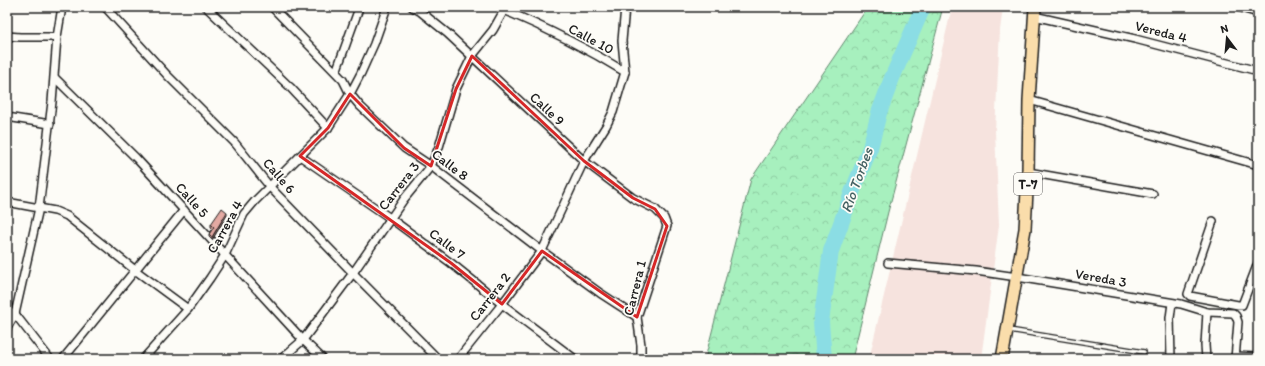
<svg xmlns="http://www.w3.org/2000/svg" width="1265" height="366" viewBox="0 0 1265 366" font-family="Itim,sans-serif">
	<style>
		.built { fill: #f6e3de }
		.forest { fill: url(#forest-crowns); stroke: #62866d }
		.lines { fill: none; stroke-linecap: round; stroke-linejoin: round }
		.river { stroke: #8bdde4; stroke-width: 16 }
		.lane-casing { stroke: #1c1c1c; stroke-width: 6 }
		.street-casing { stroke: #1c1c1c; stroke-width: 10 }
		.primary-casing { stroke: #1c1c1c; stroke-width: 14 }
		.lane { stroke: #fdfcf7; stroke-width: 3.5 }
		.street { stroke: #fdfcf7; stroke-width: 7 }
		.primary { stroke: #faddab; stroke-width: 11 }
		.wall { fill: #c4928c; stroke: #1c1c1c }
		.shaded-wall { fill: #a07772; stroke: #1c1c1c }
		.building { fill: #e4aaa3; stroke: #1c1c1c }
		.marked { fill: none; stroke: #d62828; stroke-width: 3; stroke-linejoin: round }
		.labels { text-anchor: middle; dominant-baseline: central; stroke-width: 3.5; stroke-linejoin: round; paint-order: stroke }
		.shield { fill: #fdfcf7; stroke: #605f5e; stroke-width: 1 }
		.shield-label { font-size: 13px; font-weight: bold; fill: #1c1c1c }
		.street-label { font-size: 14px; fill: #1c1c1c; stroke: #fdfcf7 }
		.water-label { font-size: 15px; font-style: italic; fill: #436062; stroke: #fdfcf7 }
	</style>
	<defs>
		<pattern id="forest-crowns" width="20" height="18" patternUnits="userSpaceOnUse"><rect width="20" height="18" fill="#a7f0be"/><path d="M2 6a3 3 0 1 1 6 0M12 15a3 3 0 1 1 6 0" fill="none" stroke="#8fcda3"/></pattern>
	</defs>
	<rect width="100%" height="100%" fill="#fdfcf7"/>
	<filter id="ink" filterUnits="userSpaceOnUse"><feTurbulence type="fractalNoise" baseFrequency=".025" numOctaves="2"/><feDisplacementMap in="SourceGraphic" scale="8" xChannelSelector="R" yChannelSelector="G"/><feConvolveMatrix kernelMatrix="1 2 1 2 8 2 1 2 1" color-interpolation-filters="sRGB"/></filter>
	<g filter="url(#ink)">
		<polygon class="built" points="952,7 1003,7 1000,30 995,131 999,225 981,359 869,359"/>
		<polygon class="forest" points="868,7 943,7 888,212 852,359 705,359 751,179"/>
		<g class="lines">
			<polyline class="river" points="824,359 821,322 831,251 853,190 870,148 879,113 892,78 923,7"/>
			<defs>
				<polyline id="lane" points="1009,330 1144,352"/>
				<g id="street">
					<polyline points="105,7 167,75 235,143 270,187 353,273 438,359"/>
					<polyline points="206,7 290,87 328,128"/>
					<polyline points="272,7 343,80 350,94 360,106 404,148 431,166 542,251 600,293 637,317"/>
					<polyline points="412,7 421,12 447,33 584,161 633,198 655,209 664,218 667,226 637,317 641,345 641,359"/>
					<polyline points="1238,7 1258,13"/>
					<path d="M504,10C544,27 588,49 625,72"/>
					<polyline points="1034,16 1135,39 1258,71"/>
					<polyline points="7,36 20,37 57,37"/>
					<polyline points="336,72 358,11"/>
					<polyline points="55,78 136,158 303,340 323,359"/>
					<polyline points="1029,100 1258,165"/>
					<polyline points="7,117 50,124"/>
					<polyline points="300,156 390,218 451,263 502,304 575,359"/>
					<polyline points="1028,172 1153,194"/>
					<polyline points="7,202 55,211 67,216 135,270 188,309"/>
					<polyline points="1213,221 1188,294 1190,296 1238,305 1242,305 1258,263"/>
					<polyline points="888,263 976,271 1017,277 1181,304 1207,312 1233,313 1236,316 1238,322 1235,359"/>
					<polyline points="7,312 15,314"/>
					<polyline points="15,314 50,359"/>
					<polyline points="7,328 15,314 39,208 52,102 57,37 62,7"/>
					<polyline points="1235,356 1258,357"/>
					<polyline points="63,359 184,210"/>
					<polyline points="143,359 188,309 210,278 225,255 244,214 255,201 328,128 350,94 361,73 374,44 387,7"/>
					<polyline points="281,359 303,340 353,273 404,199 431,166 439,147 456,89 472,56 493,30 506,7"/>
					<polyline points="458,359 502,304 542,251 584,161 606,126 613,112 625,72 622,41 625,7"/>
					<polyline points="1171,359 1170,318 1172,303"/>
					<polyline points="1206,359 1205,345 1207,312"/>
				</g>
				<polyline id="primary" points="1002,359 1025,229 1028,172 1029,100 1035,7"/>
			</defs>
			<use href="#lane" class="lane-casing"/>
			<use href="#street" class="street-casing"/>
			<use href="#primary" class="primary-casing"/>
			<use href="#lane" class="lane"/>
			<use href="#street" class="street"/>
			<use href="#primary" class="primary"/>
		</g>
		<polygon class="wall" points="227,215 212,240 209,237 209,234 213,229 211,227 211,224"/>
		<polygon class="shaded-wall" points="227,212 227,215 212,240 212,237"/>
		<polygon class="building" points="222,208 227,212 212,237 209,234 214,227 211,224"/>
	</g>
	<path class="marked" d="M472,56L584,161L633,198L655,209L667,226L637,317L542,251L502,304L451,263L300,156L328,128L350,94L404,148L431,166L456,89Z"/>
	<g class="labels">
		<rect class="shield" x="1014" y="173" width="28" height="22" rx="3"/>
		<g class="shield-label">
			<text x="1028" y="184">T-7</text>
		</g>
		<g class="street-label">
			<text transform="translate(1161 32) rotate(14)">Vereda 4</text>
			<text transform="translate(591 39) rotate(28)">Calle 10</text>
			<text transform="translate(547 109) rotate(43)">Calle 9</text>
			<text transform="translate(450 165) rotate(37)">Calle 8</text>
			<text transform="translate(279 176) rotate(49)">Calle 6</text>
			<text transform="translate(399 186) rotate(-52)">Carrera 3</text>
			<text transform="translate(192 200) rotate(48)">Calle 5</text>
			<text transform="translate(225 227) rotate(-61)">Carrera 4</text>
			<text transform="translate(447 244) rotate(37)">Calle 7</text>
			<text transform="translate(1101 278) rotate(10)">Vereda 3</text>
			<text transform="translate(635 288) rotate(-76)">Carrera 1</text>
			<text transform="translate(490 297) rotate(-52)">Carrera 2</text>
		</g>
		<g class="water-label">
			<text transform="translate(857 180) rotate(-70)">Río Torbes</text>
		</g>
	</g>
	<rect width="1265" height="366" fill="none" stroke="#fdfcf7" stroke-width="24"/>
	<rect x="12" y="12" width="1241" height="342" fill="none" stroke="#1c1c1c" stroke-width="1.5" filter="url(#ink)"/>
	<g transform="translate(1227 38) rotate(344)" stroke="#fdfcf7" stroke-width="3" paint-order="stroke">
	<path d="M0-3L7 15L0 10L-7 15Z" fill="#1c1c1c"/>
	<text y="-6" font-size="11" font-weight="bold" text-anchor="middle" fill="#1c1c1c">N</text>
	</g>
</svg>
